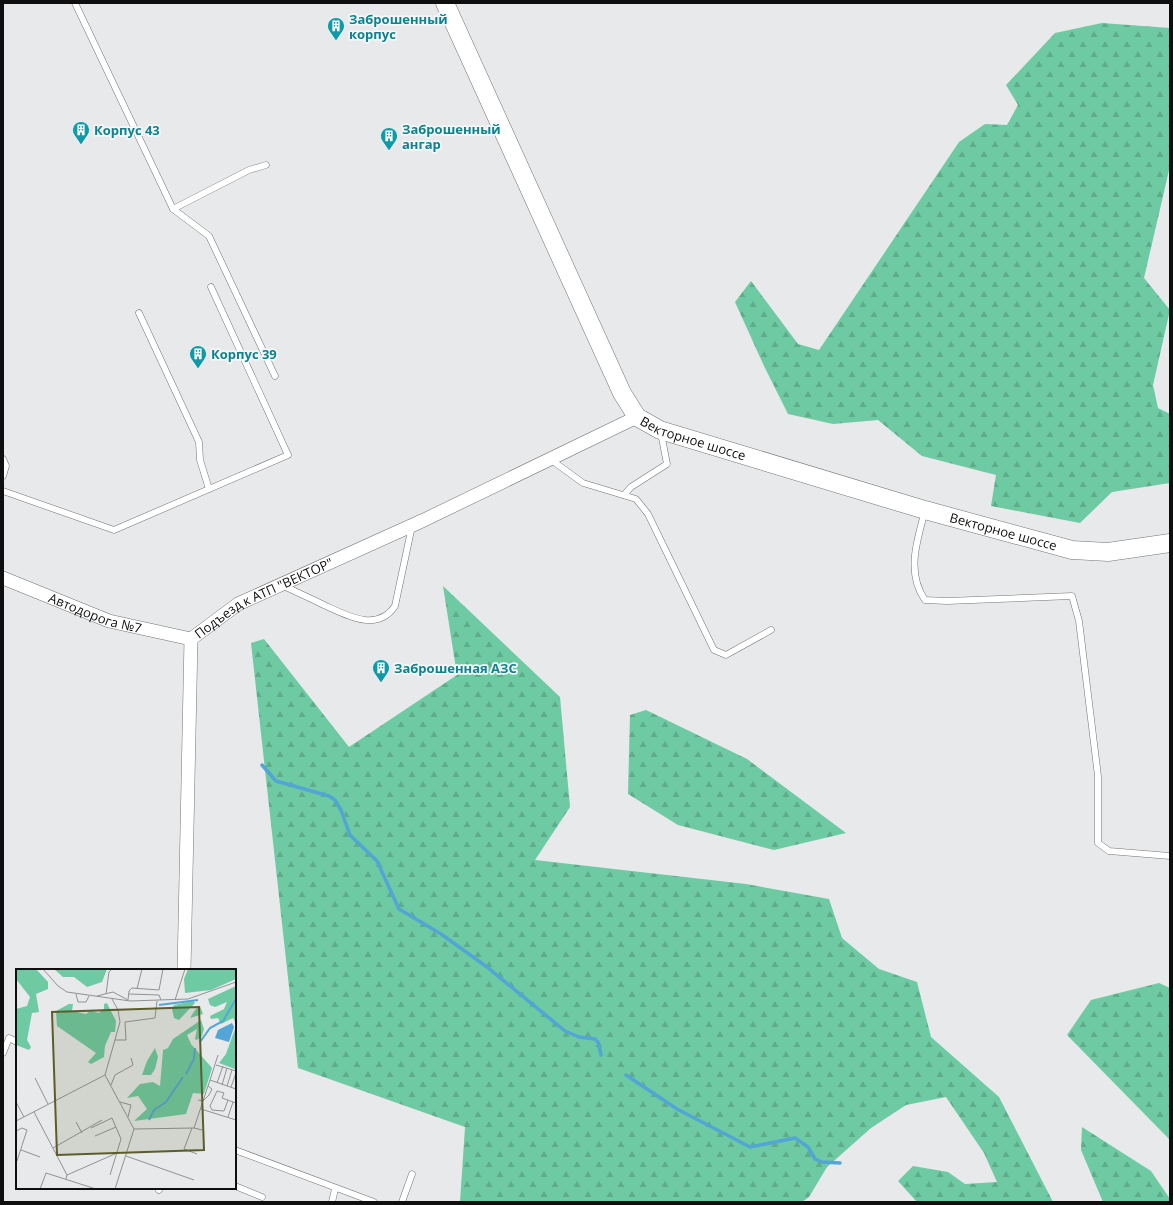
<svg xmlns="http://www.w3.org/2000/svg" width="1173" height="1205" viewBox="0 0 1173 1205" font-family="'Open Sans',sans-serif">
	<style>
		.forest { fill: url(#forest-firs) }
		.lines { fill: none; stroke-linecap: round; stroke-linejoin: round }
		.stream { stroke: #53a5d5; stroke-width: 3.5 }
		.service-casing { stroke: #747577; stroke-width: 7 }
		.minor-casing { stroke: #747577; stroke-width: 14 }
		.secondary-casing { stroke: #747577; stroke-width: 19 }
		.service { stroke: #fff; stroke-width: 6 }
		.minor { stroke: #fff; stroke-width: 13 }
		.secondary { stroke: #fff; stroke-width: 18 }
		.labels { text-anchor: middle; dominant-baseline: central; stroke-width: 3.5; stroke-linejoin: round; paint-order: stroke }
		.culture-label { font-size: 13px; font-weight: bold; fill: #0d838f; stroke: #f5f6f8; text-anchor: start }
		.street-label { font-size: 13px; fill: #0f0f10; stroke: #f5f6f8 }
		.inset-river { fill: none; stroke: #53a5d5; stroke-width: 2 }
		.inset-road { fill: none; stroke: #919293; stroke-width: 1 }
		.view { fill: #5c5d2a; fill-opacity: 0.15; stroke: #5c5d2a; stroke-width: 2 }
		.inset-edge { fill: none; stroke: #0f0f10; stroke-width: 2 }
	</style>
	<defs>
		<pattern id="forest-firs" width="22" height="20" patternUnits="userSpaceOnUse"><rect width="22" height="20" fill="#6ecaa2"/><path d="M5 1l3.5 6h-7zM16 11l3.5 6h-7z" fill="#5eac8a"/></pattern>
	</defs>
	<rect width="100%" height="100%" fill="#e7e9eb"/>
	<g class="forest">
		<polygon points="1102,23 1170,28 1170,166 1144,278 1170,310 1153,385 1158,408 1170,414 1170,483 1112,492 1080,523 991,506 996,475 922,456 878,420 833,424 788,414 764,366 735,302 751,281 798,344 819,350 959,142 985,124 1007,125 1018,105 1006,85 1055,33"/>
		<polygon points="443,586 560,697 570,807 535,860 746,884 829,899 842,938 879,969 917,982 931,1037 999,1097 1053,1202 917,1202 898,1181 913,1166 948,1172 965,1184 997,1182 984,1153 946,1097 906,1105 871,1128 827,1167 809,1197 802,1202 460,1202 465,1127 298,1068 251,643 264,639 349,747 457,675"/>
		<polygon points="646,710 747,759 846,833 774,850 678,825 628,794 630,715"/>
		<polygon points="1159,983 1170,988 1170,1140 1067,1035 1091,1000"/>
		<polygon points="1082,1127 1151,1171 1170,1199 1170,1202 1103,1202 1081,1150"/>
	</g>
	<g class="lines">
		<g class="stream">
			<polyline points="262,765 276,781 329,796 335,800 341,810 350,835 377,861 399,909 441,934 487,967 565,1031 579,1037 595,1039 598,1042 601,1055"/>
			<polyline points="626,1075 677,1109 750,1147 795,1138 808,1147 815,1159 822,1162 840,1163"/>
		</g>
		<defs>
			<g id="service">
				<polyline points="75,3 173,209 209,236 275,376"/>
				<polyline points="173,209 249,170 266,165"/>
				<polyline points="139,313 199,442 200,460 209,489"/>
				<polyline points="3,459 6,466 3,476"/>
				<polyline points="550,459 583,483 636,499 648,514 714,650 726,655 771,630"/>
				<polyline points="3,491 114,530 288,455 211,287"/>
				<polyline points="624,495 631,487 667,464 661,433"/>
				<path d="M925,511C917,540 906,573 925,600L947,601L1072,596L1079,621L1098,776V843L1109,851L1170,856"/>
				<path d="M282,585C296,592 310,598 324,605C346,615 377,633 395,606L412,526"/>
				<polyline points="3,1053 9,1038 17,1042"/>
				<polyline points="235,1150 374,1202"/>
				<polyline points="235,1186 262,1197"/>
				<polyline points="159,1190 160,1188"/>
				<polyline points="332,1202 335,1189"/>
				<polyline points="402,1202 412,1174"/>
			</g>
			<g id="minor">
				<path id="s1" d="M3,578L109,621L191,639"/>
				<path id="s2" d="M191,639L238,604L424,520L637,417"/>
				<polyline points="184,970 191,639"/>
			</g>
			<g id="secondary">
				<path id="s3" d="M445,3L622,393L637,417L660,430L925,510L1072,550L1108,552L1170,543"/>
			</g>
		</defs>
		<use href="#service" class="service-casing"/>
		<use href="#minor" class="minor-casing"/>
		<use href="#secondary" class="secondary-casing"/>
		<use href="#service" class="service"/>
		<use href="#minor" class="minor"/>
		<use href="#secondary" class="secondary"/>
	</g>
	<defs>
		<symbol id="building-pin" viewBox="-11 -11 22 30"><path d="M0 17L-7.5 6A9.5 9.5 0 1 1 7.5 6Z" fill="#0f9aa8" stroke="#f5f6f8"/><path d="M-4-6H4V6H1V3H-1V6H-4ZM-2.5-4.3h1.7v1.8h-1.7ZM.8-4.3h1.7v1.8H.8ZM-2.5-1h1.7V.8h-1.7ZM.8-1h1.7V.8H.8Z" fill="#fff"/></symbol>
	</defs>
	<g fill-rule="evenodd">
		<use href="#building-pin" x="326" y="16" width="20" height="27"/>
		<use href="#building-pin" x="71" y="120" width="20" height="27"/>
		<use href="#building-pin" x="379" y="126" width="20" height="27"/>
		<use href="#building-pin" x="188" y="344" width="20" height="27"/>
		<use href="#building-pin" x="371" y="658" width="20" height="27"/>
	</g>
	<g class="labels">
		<g class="culture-label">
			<text x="349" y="19">Заброшенный<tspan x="349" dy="15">корпус</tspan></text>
			<text x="402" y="129">Заброшенный<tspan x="402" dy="15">ангар</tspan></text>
			<text x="94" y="130">Корпус 43</text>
			<text x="211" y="354">Корпус 39</text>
			<text x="394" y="668">Заброшенная АЗС</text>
		</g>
		<g class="street-label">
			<text stroke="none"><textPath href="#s3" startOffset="517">Векторное шоссе</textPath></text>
			<text stroke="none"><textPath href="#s3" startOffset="841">Векторное шоссе</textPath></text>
			<text stroke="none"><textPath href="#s2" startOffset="84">Подъезд к АТП "ВЕКТОР"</textPath></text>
			<text stroke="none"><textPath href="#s1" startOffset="99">Автодорога №7</textPath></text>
		</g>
	</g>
	<g transform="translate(16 969)">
		<rect width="220" height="220" fill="#e7e9eb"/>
		<path d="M0,0H20L32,13V20L20,25L23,43L16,44L11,71L15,78L13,81L0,76V40L11,37L14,28L0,10ZM38,0H91L86,13L71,18L58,8H47ZM172,0H220V10L195,21L169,24L168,10ZM220,17V54L217,49L205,55L202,49L195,50L194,47L208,40L211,33L199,38L194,36L192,30ZM177,32L179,34L163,51L158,49L156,40L158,36ZM91,34L100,52L99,63H95L89,77L88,88L75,95L72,93L80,84L41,57L40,42L53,35H57L56,42L70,45L74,42L83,44L88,40V35ZM184,37L187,45L174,49L179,41ZM185,51L188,60L186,67L181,71L179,70L181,60L171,66L175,75L196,99L188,125L177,124L170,145L118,152L131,140L122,127L111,129L124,115L137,113L144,117L147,81L152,79L157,70ZM220,57V96L219,100L203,94L210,85ZM139,79L142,88L139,100L135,106H126L131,92Z" fill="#6ecaa2"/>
		<path d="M216,54L218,58L213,73L199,69L202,61Z" fill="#53a5d5"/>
		<path class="inset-river" d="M143,36L182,31M184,73L194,59L207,52L220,30M170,105L178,90L179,79M133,151L138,141L150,133L167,108"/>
		<path class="inset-road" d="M27,0L42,17L51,23L114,32L172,30L220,13M121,20L126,0M60,25L62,33H70L73,27M90,25L93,3L96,0M113,25L143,26L145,31M81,27L97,23L112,31M112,31L113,22L116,19L143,21L147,0M159,31L169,0M99,71H110L109,53L139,49L141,32M200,96L220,102M89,106L118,160M19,109L32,135M194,111L202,86M201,114L207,97M95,116L99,106L117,96L115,89M206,116L211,99M211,117L216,101M215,118L220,104M182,131L187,132L193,126L196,120L192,117M212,131L208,142L196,141L194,137L201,122L208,124L206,129L220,134M0,133L8,148M104,133L115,136L112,148M185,140L220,151M18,143L51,206M212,148L217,133M0,152L89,106L104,53L102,41L96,30M60,153L66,164M75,159L96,149L105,170L94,206M176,159L168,180L181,185M118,160L178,159M186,161L178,159L194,111L220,120M0,162L6,159L11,161L1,192M79,167L100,158M37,179L86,151M5,181L24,188M110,187L178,211M50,210L51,206L101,184M24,220L30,204L80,220M99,220L118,160"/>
		<path class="view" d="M183,38L188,181L41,186L36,43Z"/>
		<rect width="220" height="220" class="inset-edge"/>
	</g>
	<rect width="1173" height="1205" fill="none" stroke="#0f0f10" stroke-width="8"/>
</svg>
